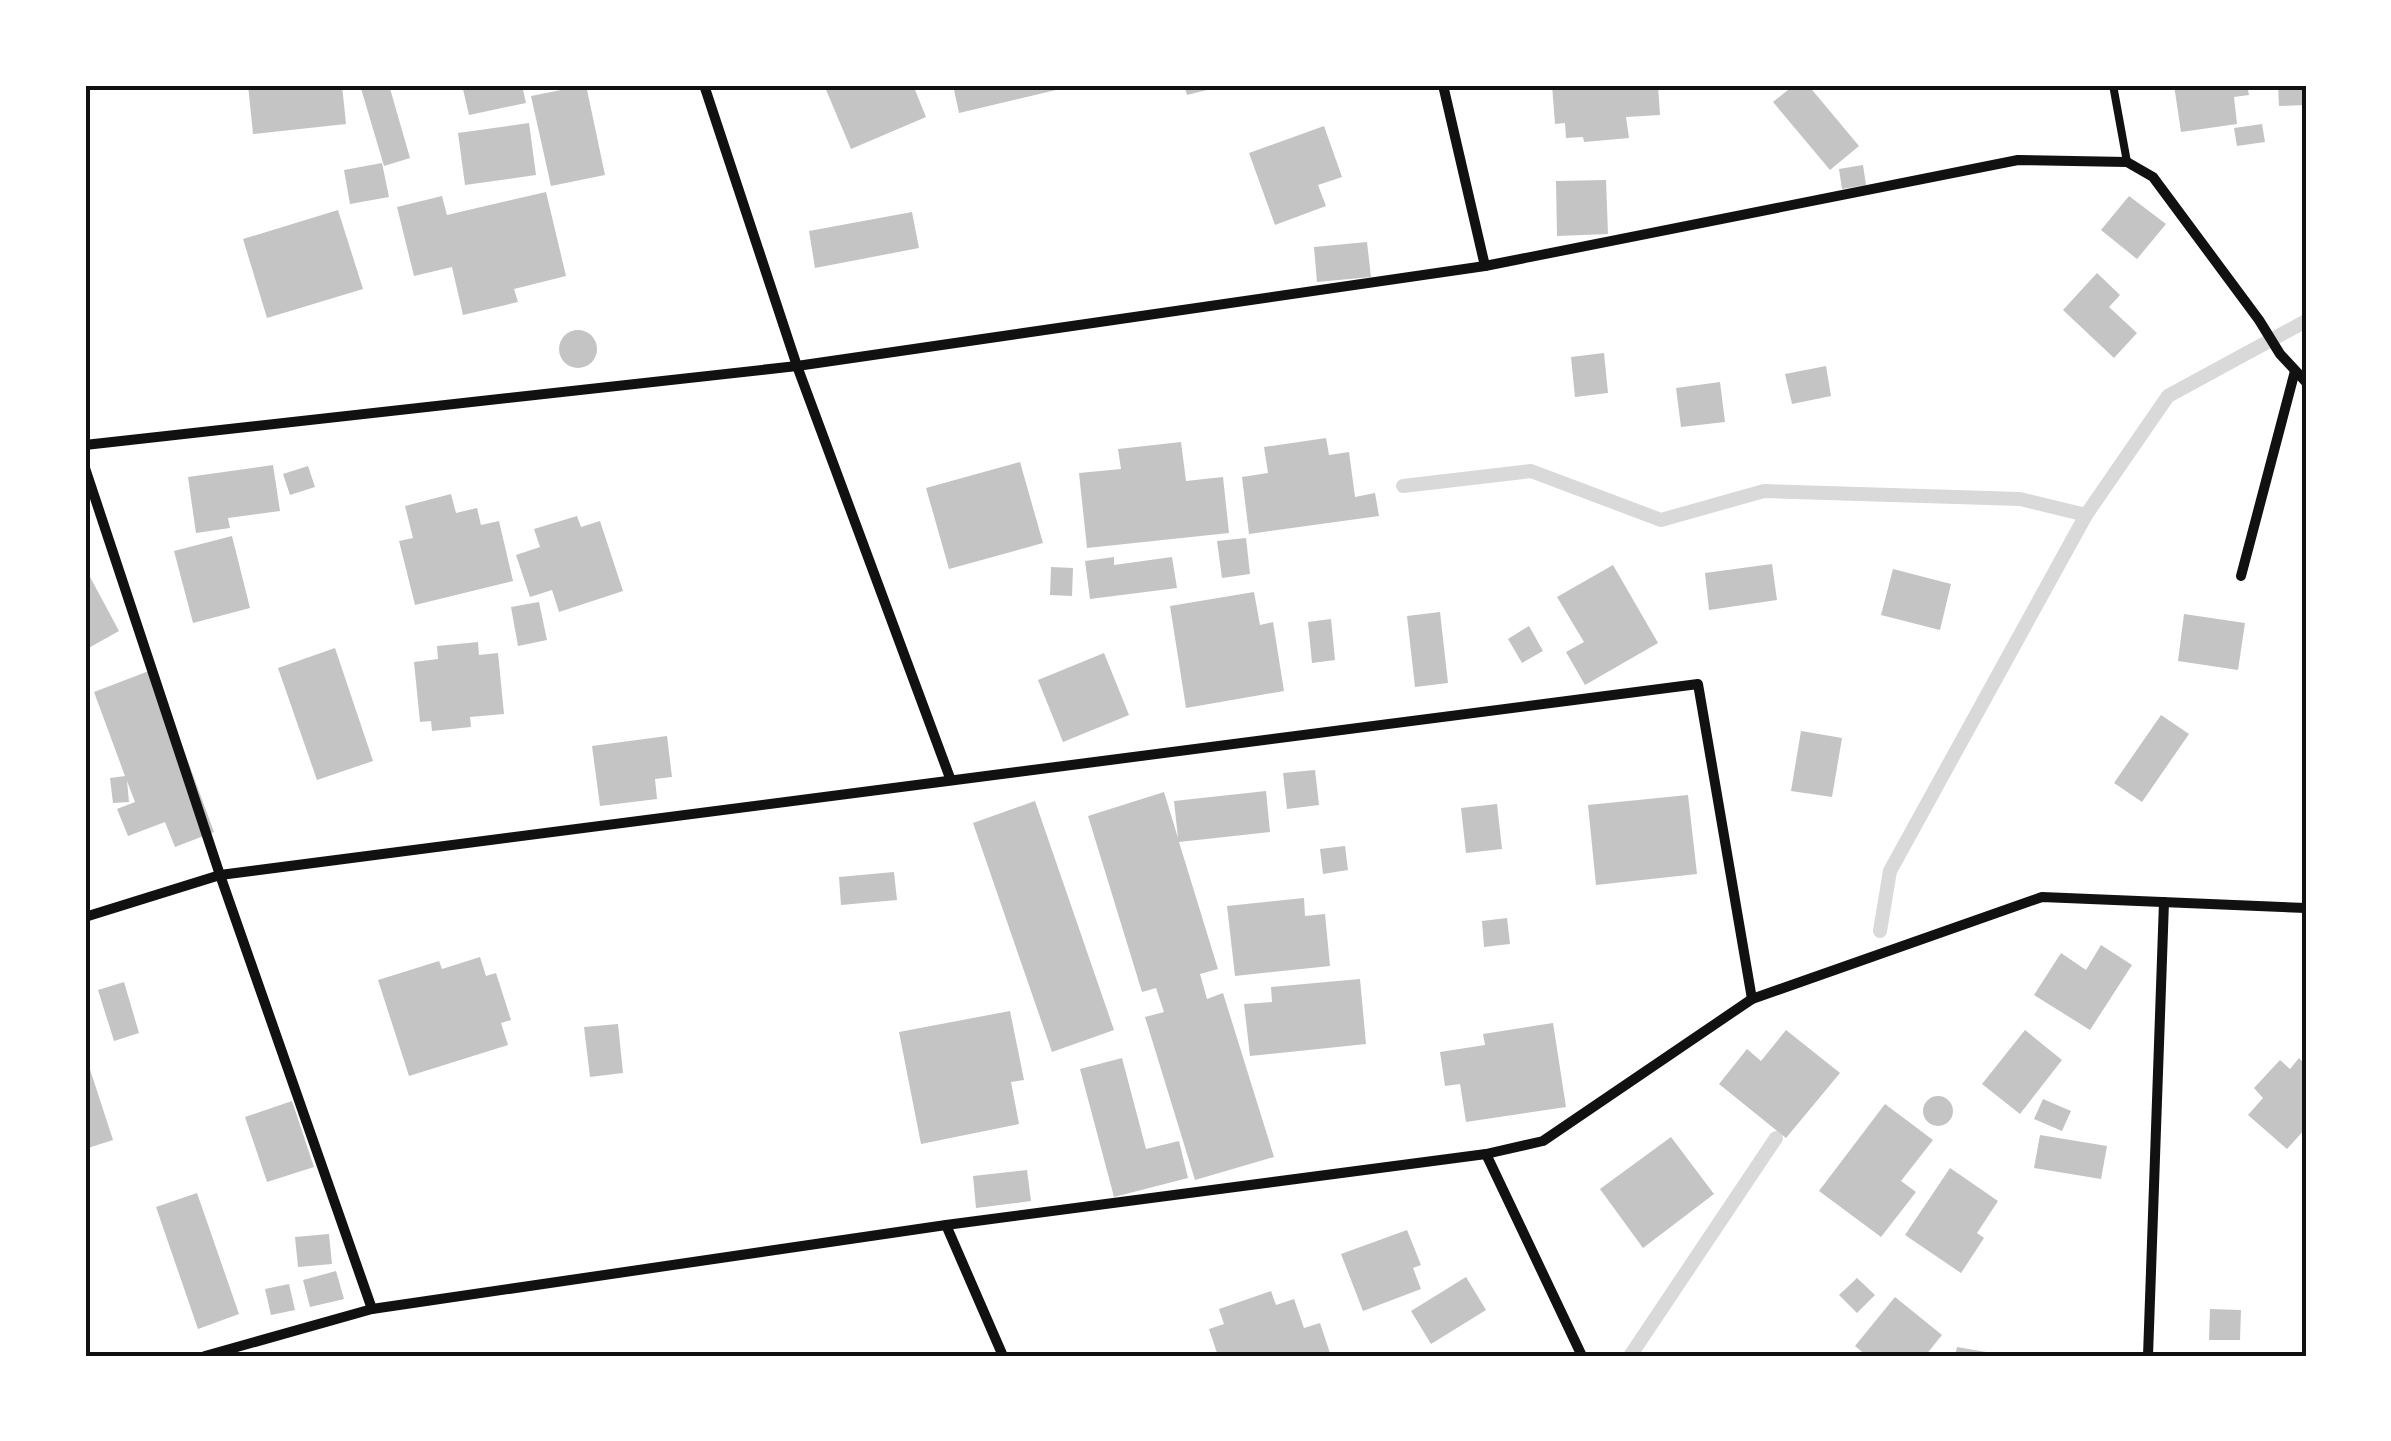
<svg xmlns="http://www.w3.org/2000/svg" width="2391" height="1441" viewBox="0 0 2391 1441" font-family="Barlow,sans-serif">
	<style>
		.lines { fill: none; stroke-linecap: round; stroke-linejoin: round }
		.stream { stroke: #d9d9d9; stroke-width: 14 }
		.building { fill: #c4c4c4 }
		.service { stroke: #111; stroke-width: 8 }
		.minor { stroke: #111; stroke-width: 10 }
		.neatline { fill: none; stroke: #111; stroke-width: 4 }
	</style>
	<rect width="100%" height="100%" fill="#fff"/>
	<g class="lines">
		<g class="stream">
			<polyline points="1403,486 1531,471 1661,520 1764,491 2020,499 2086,515"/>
			<polyline points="1880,931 1890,871 2086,515 2168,396 2306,321"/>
			<polyline points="1630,1356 1776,1138"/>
		</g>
	</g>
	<g class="building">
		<polygon points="248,85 342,85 346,124 253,134"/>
		<polygon points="360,85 389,85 410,158 384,166"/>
		<polygon points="462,85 522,85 526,103 469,115"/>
		<polygon points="586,85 605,175 551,186 531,96"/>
		<polygon points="824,85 913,85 926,117 851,149"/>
		<polygon points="953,85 1055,85 1056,90 959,113"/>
		<polygon points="1184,85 1210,85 1211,89 1187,95"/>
		<polygon points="1552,85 1658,85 1660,115 1626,117 1629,138 1584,142 1583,137 1566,138 1565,123 1555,124"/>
		<polygon points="1794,85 1808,85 1859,146 1830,170 1773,102"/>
		<polygon points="2174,85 2247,85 2249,95 2234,97 2237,124 2181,132"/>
		<polygon points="2278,85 2306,85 2306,105 2279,106"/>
		<polygon points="529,123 536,175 465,185 458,133"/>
		<polygon points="2262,124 2265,142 2237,146 2234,128"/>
		<polygon points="1324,126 1342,177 1318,185 1326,206 1275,225 1249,153"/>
		<polygon points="382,163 389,197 350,204 344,170"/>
		<polygon points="1863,165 1866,185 1842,189 1839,169"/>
		<polygon points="1606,180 1608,234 1557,236 1556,181"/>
		<polygon points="546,192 566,276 514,289 518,302 463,315 452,267 414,276 397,207 442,196 447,215"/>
		<polygon points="2129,196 2166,224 2137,259 2101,230"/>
		<polygon points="338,210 363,289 267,318 243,239"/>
		<polygon points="912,212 919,248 815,268 809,231"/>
		<polygon points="1367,242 1371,277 1317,282 1314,247"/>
		<polygon points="2097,273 2120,295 2109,307 2137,333 2114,358 2063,310"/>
		<circle cx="578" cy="349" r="19"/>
		<polygon points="1604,353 1608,393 1575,397 1571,357"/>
		<polygon points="1826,366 1831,396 1792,404 1785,374"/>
		<polygon points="1720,382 1725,422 1681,427 1676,388"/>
		<polygon points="1326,438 1329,455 1349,452 1355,497 1375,493 1379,516 1249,534 1242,477 1268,473 1264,447"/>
		<polygon points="1181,442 1186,481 1223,477 1229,533 1087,548 1079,473 1121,469 1118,449"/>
		<polygon points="1020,462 1043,543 949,569 926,488"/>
		<polygon points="273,465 280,511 228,518 230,528 196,533 188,477"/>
		<polygon points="308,466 315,487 290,495 283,474"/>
		<polygon points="451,494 456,513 477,508 481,525 499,521 513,581 415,605 399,541 413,538 405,506"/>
		<polygon points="577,516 581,527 600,521 623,591 559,612 552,590 530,597 516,555 540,547 534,529"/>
		<polygon points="232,536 250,608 193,623 174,551"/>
		<polygon points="1246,538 1250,574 1222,578 1217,541"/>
		<polygon points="1114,557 1114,565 1172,557 1177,588 1090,599 1085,561"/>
		<polygon points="1772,564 1777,600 1709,610 1705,573"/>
		<polygon points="1613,565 1658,643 1585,685 1566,652 1584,642 1557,597"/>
		<polygon points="1051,567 1073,568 1072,596 1050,595"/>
		<polygon points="1893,569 1951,584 1940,630 1881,615"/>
		<polygon points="89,575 119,631 85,650 85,577"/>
		<polygon points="1254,592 1260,625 1273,622 1284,691 1186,708 1170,606"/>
		<polygon points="539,602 547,640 518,646 511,607"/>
		<polygon points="1440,612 1448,683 1415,687 1407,616"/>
		<polygon points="2184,614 2245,623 2238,670 2178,661"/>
		<polygon points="1331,619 1335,660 1312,663 1308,622"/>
		<polygon points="1529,626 1543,651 1522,663 1508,639"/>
		<polygon points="478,642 479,655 498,653 504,714 470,717 471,727 432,731 431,721 420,722 414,662 438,659 437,646"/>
		<polygon points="335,648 373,761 317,780 278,668"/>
		<polygon points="1104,653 1129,715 1063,742 1038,680"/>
		<polygon points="154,669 214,832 175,847 165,822 128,836 117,809 135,802 127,781 129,802 113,803 110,778 125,776 94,692"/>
		<polygon points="2161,715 2189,734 2142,802 2114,783"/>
		<polygon points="1801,731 1842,738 1832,797 1791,791"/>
		<polygon points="667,736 672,777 655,779 657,799 600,806 592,746"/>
		<polygon points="1315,770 1319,805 1287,809 1283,773"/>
		<polygon points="1266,791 1270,832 1179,842 1218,969 1200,974 1207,999 1223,993 1274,1157 1195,1180 1145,1017 1164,1012 1156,988 1142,992 1088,816 1164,792 1178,838 1174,801"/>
		<polygon points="1688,795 1697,874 1596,885 1588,805"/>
		<polygon points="1035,801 1114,1030 1052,1052 973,823"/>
		<polygon points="1497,804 1502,849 1466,853 1461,808"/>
		<polygon points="1345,846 1348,870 1323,874 1320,849"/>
		<polygon points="894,872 897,900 841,905 839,877"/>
		<polygon points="1304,898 1305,916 1325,914 1330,966 1235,976 1227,906"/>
		<polygon points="1507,918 1510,944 1484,947 1482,921"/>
		<polygon points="2101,945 2132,965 2090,1030 2034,995 2061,953 2086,970"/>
		<polygon points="480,957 486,976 496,973 511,1020 501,1023 508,1045 409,1076 378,980 439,961 442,969"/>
		<polygon points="1360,979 1366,1044 1250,1056 1244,1004 1272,1002 1271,987"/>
		<polygon points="124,982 139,1033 114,1041 98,990"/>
		<polygon points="1010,1011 1024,1080 1011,1082 1019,1124 921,1144 899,1032"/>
		<polygon points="1553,1023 1566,1107 1466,1122 1460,1084 1445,1086 1440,1052 1485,1045 1483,1034"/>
		<polygon points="618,1024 623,1073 590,1077 584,1027"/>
		<polygon points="1786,1030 1840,1073 1786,1138 1719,1084 1747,1049 1761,1061"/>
		<polygon points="2025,1030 2062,1060 2020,1114 1982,1084"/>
		<polygon points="85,1054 113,1140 85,1149"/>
		<polygon points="1122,1058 1146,1149 1179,1141 1188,1178 1114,1197 1080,1069"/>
		<polygon points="2299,1058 2306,1065 2306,1128 2287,1149 2248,1115 2263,1098 2254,1088 2280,1060 2290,1069"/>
		<circle cx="1938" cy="1111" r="15"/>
		<polygon points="2043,1099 2071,1111 2062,1131 2034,1119"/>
		<polygon points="292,1101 314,1167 267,1182 245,1117"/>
		<polygon points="1885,1104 1933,1140 1901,1181 1916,1192 1881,1237 1819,1191"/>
		<polygon points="2040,1135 2107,1146 2101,1179 2034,1168"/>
		<polygon points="1671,1137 1714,1194 1643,1248 1600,1189"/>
		<polygon points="1950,1168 1998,1201 1977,1233 1984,1238 1961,1273 1905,1235"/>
		<polygon points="1027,1170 1031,1201 976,1208 973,1176"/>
		<polygon points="197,1193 239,1314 198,1329 156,1207"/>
		<polygon points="1407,1230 1421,1265 1413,1268 1421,1289 1363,1311 1341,1254"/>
		<polygon points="329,1234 332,1264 298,1267 295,1237"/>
		<polygon points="336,1271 344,1299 310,1307 303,1280"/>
		<polygon points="1466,1277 1486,1310 1431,1344 1411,1311"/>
		<polygon points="1857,1278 1875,1295 1857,1313 1839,1295"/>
		<polygon points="289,1284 295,1310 271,1315 265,1289"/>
		<polygon points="1271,1291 1276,1305 1294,1299 1304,1328 1320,1323 1331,1356 1218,1356 1209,1329 1224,1324 1219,1309"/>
		<polygon points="1895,1297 1942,1335 1925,1356 1867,1356 1855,1346"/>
		<polygon points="2210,1309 2241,1310 2240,1340 2209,1340"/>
		<polygon points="1957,1347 1998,1354 1998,1356 1955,1356"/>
	</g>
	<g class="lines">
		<polyline class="service" points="2113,85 2127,162"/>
		<g class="minor">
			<polyline points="704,85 797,366 950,778"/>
			<polyline points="1443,85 1485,266"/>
			<polyline points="85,445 797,366 1485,266 2018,160 2127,162 2153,177 2259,320 2280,354 2306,382"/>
			<polyline points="85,468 220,875 372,1309"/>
			<polyline points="2241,576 2295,371"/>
			<polyline points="85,917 220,875 1698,684 1752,999"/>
			<polyline points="1486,1154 1582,1356"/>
			<polyline points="946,1225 1003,1356"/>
			<polyline points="205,1356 372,1309 946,1225 1486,1154 1543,1141 1752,999 2042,897 2306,908"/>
			<polyline points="2148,1356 2164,902"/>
		</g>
	</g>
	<rect width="2391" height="1441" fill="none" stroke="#ffffff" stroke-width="175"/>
	<rect x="88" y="88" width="2216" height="1266" class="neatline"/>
</svg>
